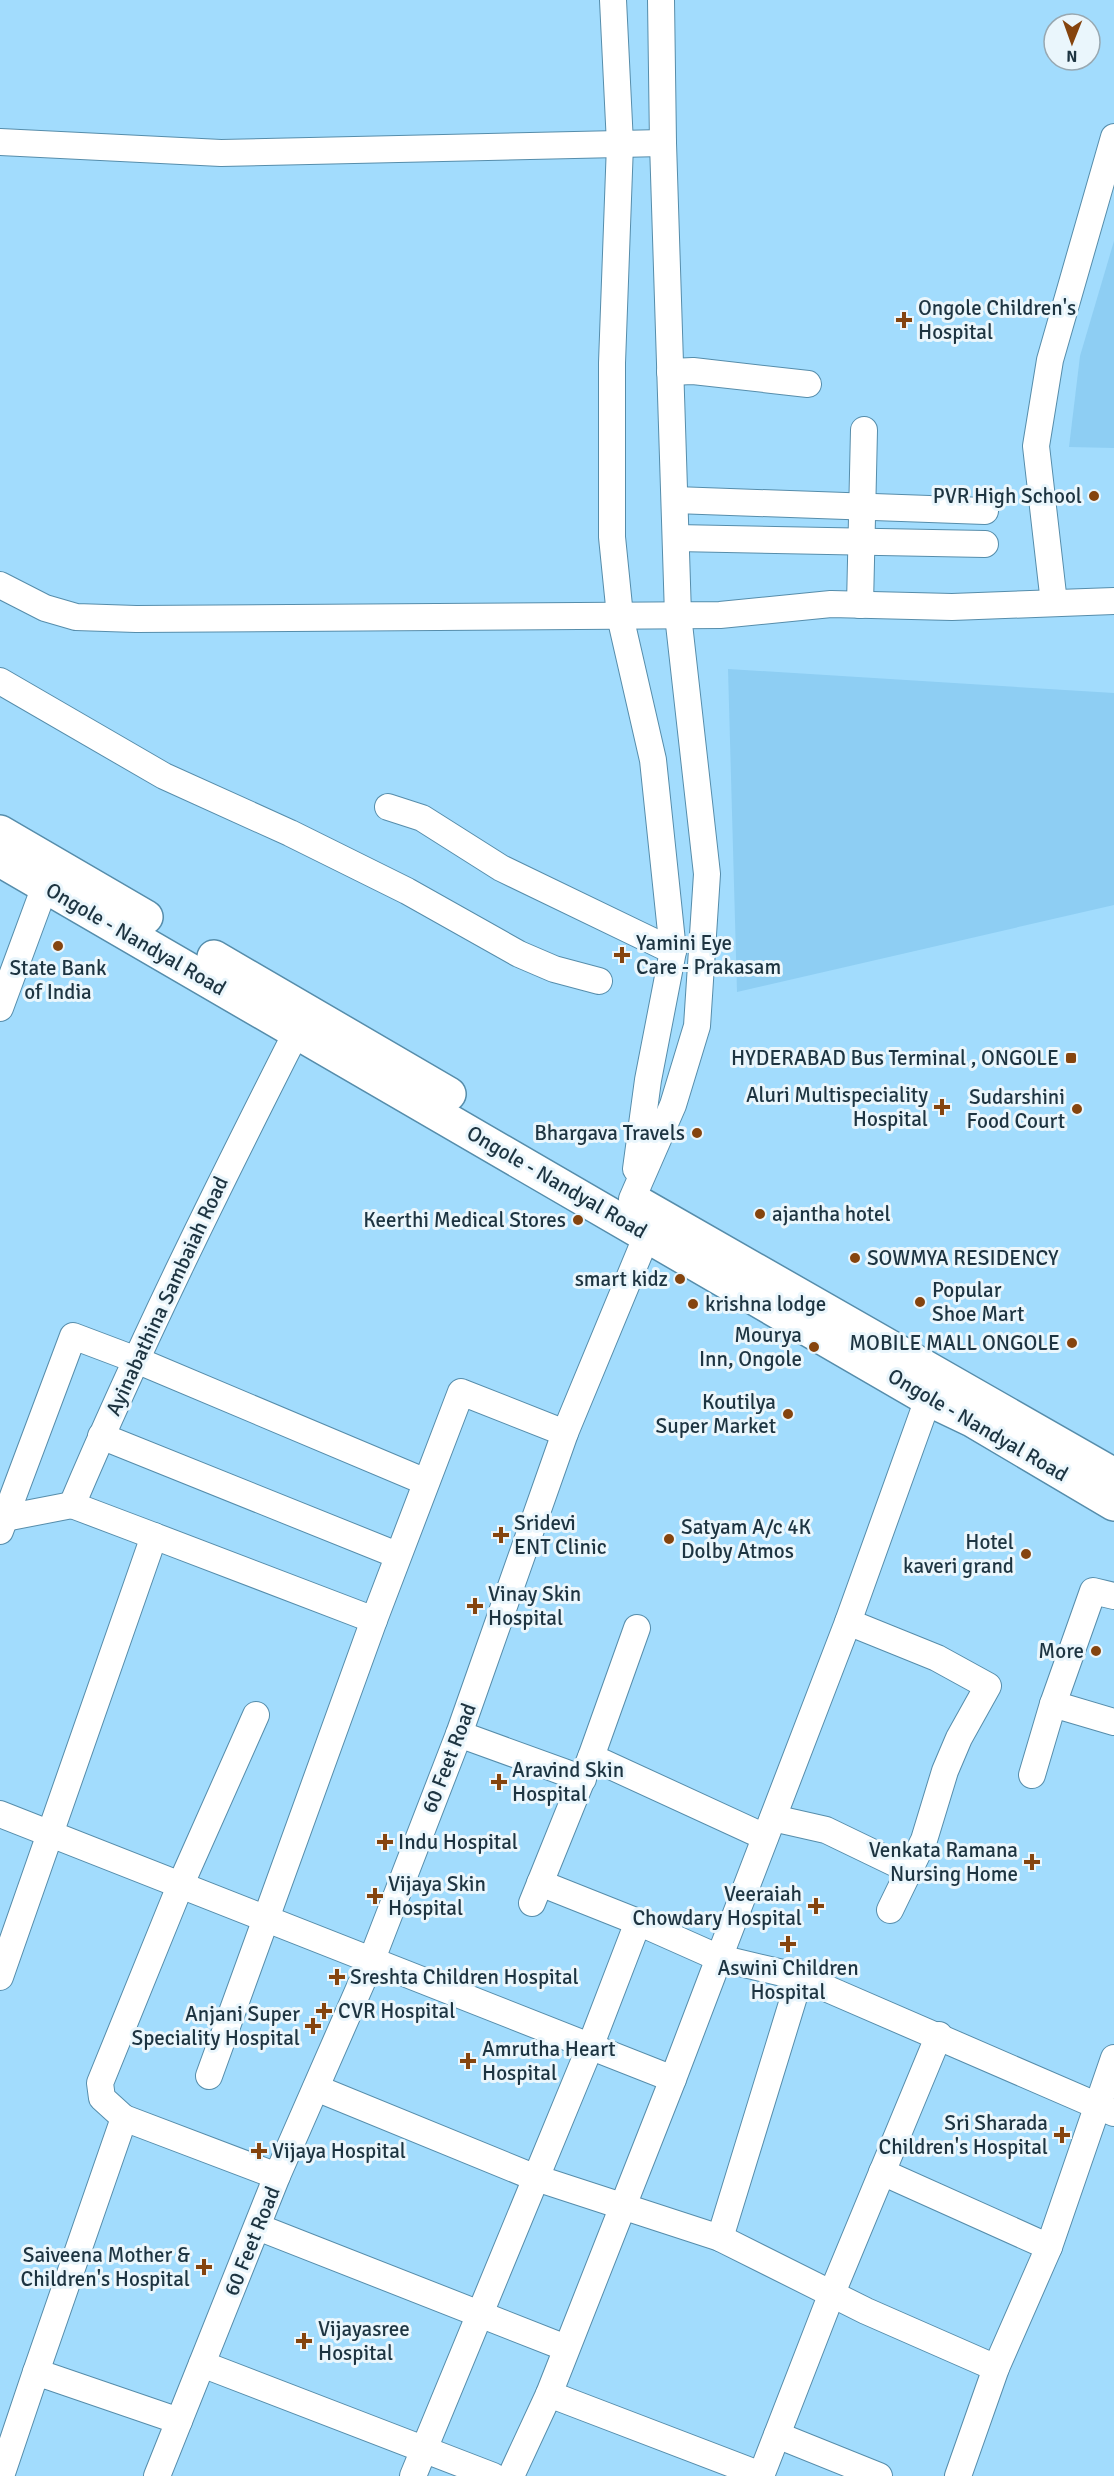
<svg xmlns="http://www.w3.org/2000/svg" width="1114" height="2476" viewBox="0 0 1114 2476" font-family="Signika,sans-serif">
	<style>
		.built { fill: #8ecef3 }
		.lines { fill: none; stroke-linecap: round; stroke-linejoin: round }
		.minor-casing { stroke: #568dab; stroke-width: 28 }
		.major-casing { stroke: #568dab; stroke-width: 36 }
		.minor { stroke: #fff; stroke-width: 26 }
		.major { stroke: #fff; stroke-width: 33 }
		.poi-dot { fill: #85440e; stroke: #eaf6fc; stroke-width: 2 }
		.labels { text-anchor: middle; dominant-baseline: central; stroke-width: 6; stroke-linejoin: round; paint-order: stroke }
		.poi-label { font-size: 21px; fill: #1d3441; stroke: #eaf6fc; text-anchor: start }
		.street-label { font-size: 21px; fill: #1d3441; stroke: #eaf6fc }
	</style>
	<rect width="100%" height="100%" fill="#a2dcfd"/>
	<g class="built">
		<polygon points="1114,241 1114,448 1069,447 1080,356"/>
		<polygon points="728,669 1114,693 1114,905 737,992"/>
	</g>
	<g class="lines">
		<defs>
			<g id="minor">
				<polyline points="613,0 620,144 612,363 612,537 620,616 653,760 673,951 648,1080 636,1169"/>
				<polyline points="0,142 221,153 663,143"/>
				<polyline points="670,372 693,371 808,384"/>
				<polyline points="675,500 985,511"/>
				<polyline points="676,538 985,544"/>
				<polyline points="0,585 45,608 76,617 136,619 720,615 831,604 952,607 1114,601"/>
				<polyline points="1054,603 1036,446 1050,360 1114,137"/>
				<polyline points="860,605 864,430"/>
				<polyline points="0,681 164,776 290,833 407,891 519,954 554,969 599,981"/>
				<polyline points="388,807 422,818 501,868 673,951"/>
				<polyline points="0,1008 45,886"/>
				<polyline points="632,1199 673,1105 697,1026 707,874 678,615 663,143 661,0"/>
				<polyline points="101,1436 397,1555"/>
				<polyline points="5,1518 72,1505"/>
				<polyline points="0,1531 73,1336 134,1359 426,1482"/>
				<path d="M154,1536L72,1505C140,1344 217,1189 296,1033L306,1019"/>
				<polyline points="848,1622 937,1658 988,1686 959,1738 945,1771 924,1840 890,1910"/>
				<polyline points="1053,1704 1114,1722"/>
				<polyline points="459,1734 583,1779"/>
				<polyline points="591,1757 765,1837"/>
				<polyline points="1032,1775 1053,1704 1093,1591 1114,1596"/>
				<polyline points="0,1814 673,2079 719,1958 800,1977 1114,2113"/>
				<polyline points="773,1818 826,1830 911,1871"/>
				<polyline points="540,1883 638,1922"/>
				<polyline points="532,1903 591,1757 637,1628"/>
				<polyline points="0,1977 154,1536 374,1620 461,1392 565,1433"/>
				<polyline points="209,2076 374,1620"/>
				<polyline points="316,2088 536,2178 720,2238 866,2311 996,2368"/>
				<polyline points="124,2118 102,2098 100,2083 180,1886 256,1715"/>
				<polyline points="882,2172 1049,2247"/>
				<polyline points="258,2227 566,2348"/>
				<polyline points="720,2238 800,1977"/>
				<polyline points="202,2364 493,2476"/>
				<polyline points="36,2372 124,2118 277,2176"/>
				<polyline points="549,2394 761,2475"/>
				<polyline points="777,2435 879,2476"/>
				<polyline points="1,2476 36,2372 179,2421"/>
				<polyline points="157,2476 277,2176 372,1959 459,1734 565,1433 647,1235"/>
				<polyline points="413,2476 590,2047 638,1922 719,1958 848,1622 928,1399"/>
				<polyline points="511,2476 549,2394 673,2079"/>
				<polyline points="761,2476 832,2293 939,2035"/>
				<polyline points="958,2476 996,2368 1049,2247 1114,2058"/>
			</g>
			<g id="major">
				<polyline points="0,832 146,917"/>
				<polyline points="0,860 928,1399 972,1420 1114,1504"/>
				<polyline points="214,957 449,1094"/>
				<polyline points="640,1204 1114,1475"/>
			</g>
		</defs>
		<use href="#minor" class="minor-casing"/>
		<use href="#major" class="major-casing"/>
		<use href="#minor" class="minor"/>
		<use href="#major" class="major"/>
	</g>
	<g class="poi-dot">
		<path d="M901 311h6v6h6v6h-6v6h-6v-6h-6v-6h6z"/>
		<circle cx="1094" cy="496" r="6"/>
		<circle cx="58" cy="946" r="6"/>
		<path d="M619 946h6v6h6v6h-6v6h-6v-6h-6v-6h6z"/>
		<rect x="1065" y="1052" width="12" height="12" rx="3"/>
		<path d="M939 1098h6v6h6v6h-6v6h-6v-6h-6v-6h6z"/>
		<circle cx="1077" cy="1109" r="6"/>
		<circle cx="697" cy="1133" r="6"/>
		<circle cx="760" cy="1214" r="6"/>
		<circle cx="578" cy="1220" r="6"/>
		<circle cx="855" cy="1258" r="6"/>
		<circle cx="680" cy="1279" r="6"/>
		<circle cx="920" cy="1302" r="6"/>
		<circle cx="693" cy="1304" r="6"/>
		<circle cx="1072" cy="1343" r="6"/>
		<circle cx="814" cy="1347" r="6"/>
		<circle cx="788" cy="1414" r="6"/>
		<path d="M498 1526h6v6h6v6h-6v6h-6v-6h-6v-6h6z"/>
		<circle cx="669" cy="1539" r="6"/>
		<circle cx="1026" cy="1554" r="6"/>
		<path d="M472 1597h6v6h6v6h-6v6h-6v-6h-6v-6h6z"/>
		<circle cx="1096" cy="1651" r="6"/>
		<path d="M496 1773h6v6h6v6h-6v6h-6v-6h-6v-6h6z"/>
		<path d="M382 1833h6v6h6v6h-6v6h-6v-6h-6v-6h6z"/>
		<path d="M1029 1853h6v6h6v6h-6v6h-6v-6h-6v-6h6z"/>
		<path d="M372 1887h6v6h6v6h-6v6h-6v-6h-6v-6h6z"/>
		<path d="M813 1897h6v6h6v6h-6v6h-6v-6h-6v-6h6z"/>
		<path d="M785 1935h6v6h6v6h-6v6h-6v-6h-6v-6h6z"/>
		<path d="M334 1968h6v6h6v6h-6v6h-6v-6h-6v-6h6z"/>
		<path d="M321 2002h6v6h6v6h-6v6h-6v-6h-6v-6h6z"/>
		<path d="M310 2017h6v6h6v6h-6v6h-6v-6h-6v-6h6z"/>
		<path d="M465 2052h6v6h6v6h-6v6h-6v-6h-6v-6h6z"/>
		<path d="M1059 2126h6v6h6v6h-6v6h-6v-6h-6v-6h6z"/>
		<path d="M256 2142h6v6h6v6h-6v6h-6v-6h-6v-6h6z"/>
		<path d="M201 2258h6v6h6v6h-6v6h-6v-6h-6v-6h6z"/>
		<path d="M301 2332h6v6h6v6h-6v6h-6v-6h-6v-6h6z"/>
	</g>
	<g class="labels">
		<g class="poi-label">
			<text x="918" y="308">Ongole Children's<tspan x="918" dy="24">Hospital</tspan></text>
			<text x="1082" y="496" text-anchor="end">PVR High School</text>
			<text x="636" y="943">Yamini Eye<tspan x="636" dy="24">Care - Prakasam</tspan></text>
			<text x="58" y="968" text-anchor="middle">State Bank<tspan x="58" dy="24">of India</tspan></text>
			<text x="1059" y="1058" text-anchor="end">HYDERABAD Bus Terminal , ONGOLE</text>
			<text x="928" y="1095" text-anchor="end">Aluri Multispeciality<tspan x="928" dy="24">Hospital</tspan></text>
			<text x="1065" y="1097" text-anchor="end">Sudarshini<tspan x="1065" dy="24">Food Court</tspan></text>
			<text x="685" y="1133" text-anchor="end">Bhargava Travels</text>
			<text x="772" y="1214">ajantha hotel</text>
			<text x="566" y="1220" text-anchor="end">Keerthi Medical Stores</text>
			<text x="867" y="1258">SOWMYA RESIDENCY</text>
			<text x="668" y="1279" text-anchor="end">smart kidz</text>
			<text x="932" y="1290">Popular<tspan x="932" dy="24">Shoe Mart</tspan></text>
			<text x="705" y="1304">krishna lodge</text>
			<text x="802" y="1335" text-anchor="end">Mourya<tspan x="802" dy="24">Inn, Ongole</tspan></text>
			<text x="1060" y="1343" text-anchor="end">MOBILE MALL ONGOLE</text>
			<text x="776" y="1402" text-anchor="end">Koutilya<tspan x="776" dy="24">Super Market</tspan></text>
			<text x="514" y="1523">Sridevi<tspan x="514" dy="24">ENT Clinic</tspan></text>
			<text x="681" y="1527">Satyam A/c 4K<tspan x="681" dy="24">Dolby Atmos</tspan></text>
			<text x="1014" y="1542" text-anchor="end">Hotel<tspan x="1014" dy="24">kaveri grand</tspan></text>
			<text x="488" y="1594">Vinay Skin<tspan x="488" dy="24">Hospital</tspan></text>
			<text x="1084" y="1651" text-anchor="end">More</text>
			<text x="512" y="1770">Aravind Skin<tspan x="512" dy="24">Hospital</tspan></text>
			<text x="398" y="1842">Indu Hospital</text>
			<text x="1018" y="1850" text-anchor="end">Venkata Ramana<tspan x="1018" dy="24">Nursing Home</tspan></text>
			<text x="388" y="1884">Vijaya Skin<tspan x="388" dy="24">Hospital</tspan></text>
			<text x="802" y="1894" text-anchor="end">Veeraiah<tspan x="802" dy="24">Chowdary Hospital</tspan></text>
			<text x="788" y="1968" text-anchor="middle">Aswini Children<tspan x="788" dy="24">Hospital</tspan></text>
			<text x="350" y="1977">Sreshta Children Hospital</text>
			<text x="338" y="2011">CVR Hospital</text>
			<text x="300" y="2014" text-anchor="end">Anjani Super<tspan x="300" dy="24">Speciality Hospital</tspan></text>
			<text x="482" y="2049">Amrutha Heart<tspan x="482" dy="24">Hospital</tspan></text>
			<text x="1048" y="2123" text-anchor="end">Sri Sharada<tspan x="1048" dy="24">Children's Hospital</tspan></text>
			<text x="272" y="2151">Vijaya Hospital</text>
			<text x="190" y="2255" text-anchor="end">Saiveena Mother &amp;<tspan x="190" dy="24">Children's Hospital</tspan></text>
			<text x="318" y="2329">Vijayasree<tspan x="318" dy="24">Hospital</tspan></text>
		</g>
		<g class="street-label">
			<text transform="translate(136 939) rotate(30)">Ongole - Nandyal Road</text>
			<text transform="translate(557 1182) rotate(30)">Ongole - Nandyal Road</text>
			<text transform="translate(167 1296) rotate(-65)">Ayinabathina Sambaiah Road</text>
			<text transform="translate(978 1425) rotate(30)">Ongole - Nandyal Road</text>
			<text transform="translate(449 1758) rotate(-69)">60 Feet Road</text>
			<text transform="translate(252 2241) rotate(-68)">60 Feet Road</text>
		</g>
	</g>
	<g transform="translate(1072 42) rotate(181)"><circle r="28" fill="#eaf6fc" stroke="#98a8b1" stroke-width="1.5"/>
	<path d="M0-4.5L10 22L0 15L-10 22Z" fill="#85440e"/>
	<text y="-9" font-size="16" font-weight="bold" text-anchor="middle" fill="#1d3441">N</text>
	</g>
</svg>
